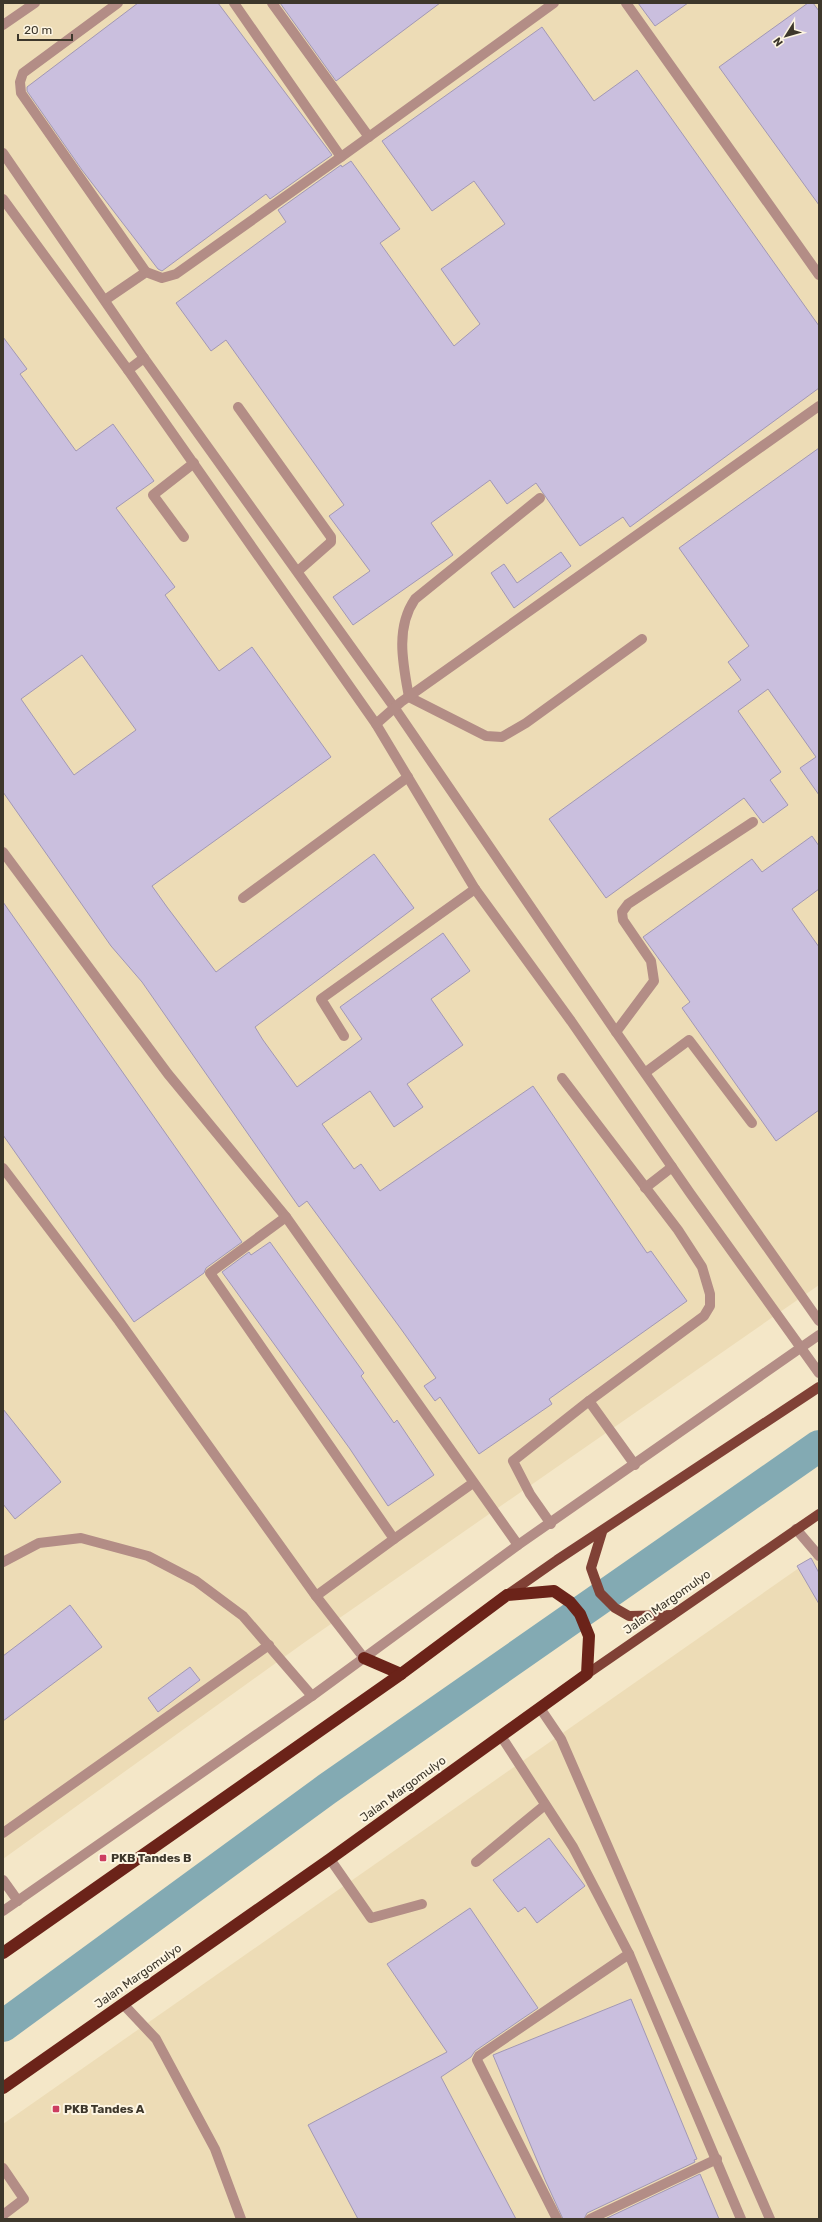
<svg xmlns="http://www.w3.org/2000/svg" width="822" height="2222" viewBox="0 0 822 2222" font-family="Rubik,sans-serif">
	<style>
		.built { fill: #eddcb6 }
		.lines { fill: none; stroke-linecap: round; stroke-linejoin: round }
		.river { stroke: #83aab3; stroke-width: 32 }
		.building { fill: #cabfde; stroke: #a298b4; fill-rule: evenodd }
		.minor { stroke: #b38d86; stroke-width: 10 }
		.major { stroke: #804136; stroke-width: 10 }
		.highway { stroke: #6b2319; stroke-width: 12 }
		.poi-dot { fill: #cc3d60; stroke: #fdf5e2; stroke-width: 1.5 }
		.labels { text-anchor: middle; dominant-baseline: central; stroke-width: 4; stroke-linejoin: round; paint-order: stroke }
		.street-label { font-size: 12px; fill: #3d372b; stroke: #fdf5e2 }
		.poi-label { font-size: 12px; font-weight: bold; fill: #3d372b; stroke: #fdf5e2; text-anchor: start }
	</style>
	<rect width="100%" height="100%" fill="#f4e7c8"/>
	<g class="built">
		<polygon points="3,3 819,3 819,1285 305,1642 3,1859"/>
		<polygon points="819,1554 819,2219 3,2219 3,2124"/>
	</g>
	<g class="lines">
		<polyline class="river" points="3,2026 327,1789 819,1446"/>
	</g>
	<g class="building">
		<polygon points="138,3 218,3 332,155 270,199 266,194 162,271 158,269 82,170 27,91 27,87"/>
		<polygon points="280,3 440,3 336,81"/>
		<polygon points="638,3 688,3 655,26"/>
		<polygon points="808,3 813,3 819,11 819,205 719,67"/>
		<polygon points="542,27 594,101 637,70 819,326 819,388 630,527 623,517 580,546 536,483 507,504 490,480 431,523 453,555 353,625 333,597 370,571 329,516 344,505 226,340 211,351 176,303 286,222 278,210 341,165 342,167 351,161 400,229 380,243 454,346 480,324 441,269 505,224 474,181 432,211 382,141"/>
		<path d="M3,337L27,369L20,374L76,451L113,424L154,481L116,508L175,587L165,595L219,671L252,647L331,757L152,886L167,907L216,972L374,854L414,908L255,1027L263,1040L297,1087L362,1039L340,1007L443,933L470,971L431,999L463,1045L407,1084L423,1107L394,1127L370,1091L322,1124L354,1169L361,1164L380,1191L533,1086L647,1253L651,1251L687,1301L549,1399L552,1404L479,1454L440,1397L435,1401L424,1386L436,1378L401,1329L307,1201L299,1207L142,982L111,946L3,792ZM82,655L136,730L74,775L21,699Z"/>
		<polygon points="819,448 819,795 800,768 816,757 768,689 738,711 781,772 770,780 788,805 763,823 744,798 606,898 549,819 741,680 728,662 749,646 679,548"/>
		<polygon points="561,552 571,566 514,608 491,573 504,564 517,583"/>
		<polygon points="812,836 819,846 819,889 792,909 819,947 819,1110 776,1141 682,1008 690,1002 643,937 752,859 762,872"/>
		<polygon points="3,902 242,1242 206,1268 204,1273 134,1322 3,1135"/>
		<polygon points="270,1242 364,1373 361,1376 394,1423 397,1420 434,1475 388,1506 350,1449 222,1272 249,1252 251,1255"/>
		<polygon points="3,1409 61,1482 15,1519 3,1504"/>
		<polygon points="811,1558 819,1573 819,1604 797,1566"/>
		<polygon points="70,1605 102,1647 3,1721 3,1656"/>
		<polygon points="190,1667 200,1680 158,1712 148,1698"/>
		<polygon points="549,1838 585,1886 537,1923 525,1907 518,1912 493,1880"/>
		<polygon points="470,1908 538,2008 475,2051 471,2057 441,2077 516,2219 358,2219 308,2125 447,2052 387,1964"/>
		<polygon points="631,1999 697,2159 694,2160 695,2162 587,2213 584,2219 563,2219 546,2182 493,2055"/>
		<polygon points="700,2174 719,2219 605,2219"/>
	</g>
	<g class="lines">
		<g class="minor">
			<polyline points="118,3 23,73 20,82 21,93 146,272"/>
			<polyline points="234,3 341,157"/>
			<polyline points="272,3 369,137"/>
			<polyline points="626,3 819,275"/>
			<polyline points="3,25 35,3"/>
			<polyline points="3,153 144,358 394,707 616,1032 819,1321"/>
			<polyline points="3,199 128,370 376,724 475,889 571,1021 690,1193 819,1373"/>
			<polyline points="105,300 146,272 162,278 176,274 341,157 554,3"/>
			<polyline points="128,370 144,358"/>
			<polyline points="238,407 331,537 331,542 298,571"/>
			<path d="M540,498L415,599C395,628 403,664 409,697L486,736L502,737L526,723L642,639"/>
			<polyline points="184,537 153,495 194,463"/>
			<polyline points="376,724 401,702 819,406"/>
			<polyline points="3,852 168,1074 286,1217 518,1545"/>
			<polyline points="243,898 408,777"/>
			<polyline points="616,1032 654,981 651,961 623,920 622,912 628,904 753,822"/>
			<polyline points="344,1036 321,999 475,889"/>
			<polyline points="646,1072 689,1040 752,1123"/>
			<polyline points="562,1078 678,1230 702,1267 710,1294 710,1306 704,1316 589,1401 635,1465"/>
			<polyline points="3,1168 119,1321 316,1596 364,1658"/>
			<polyline points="645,1188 672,1167"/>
			<polyline points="286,1217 210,1273 394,1539 316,1596"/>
			<polyline points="551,1524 530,1494 513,1461 589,1401"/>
			<polyline points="796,1529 819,1556"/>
			<polyline points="394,1539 473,1483"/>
			<polyline points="3,1562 39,1543 81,1538 148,1556 196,1581 243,1616 312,1696"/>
			<polyline points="540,1708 561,1739 770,2219"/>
			<polyline points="501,1736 573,1847 629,1954 479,2056 477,2060 557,2219"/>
			<polyline points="3,1833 269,1645"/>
			<polyline points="330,1859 371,1918 422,1904"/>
			<polyline points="476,1862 545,1805"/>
			<polyline points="3,1880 18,1901"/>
			<polyline points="3,1911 312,1696 518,1545 819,1335"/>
			<polyline points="629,1954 741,2219"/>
			<polyline points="123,2004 156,2039 215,2149 241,2219"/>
			<polyline points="3,2168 24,2199 3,2215"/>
			<polyline points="590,2219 717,2159"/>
		</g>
		<g class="major">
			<polyline points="602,1532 591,1568 600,1593 615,1608 629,1616 672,1615"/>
			<polyline points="507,1595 557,1560 819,1387"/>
			<polyline points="587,1674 819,1514"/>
		</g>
		<g class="highway">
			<polyline points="364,1658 401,1674"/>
			<polyline points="3,1953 401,1674 507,1595 554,1591 570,1602 580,1614 589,1636 587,1674 330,1859 3,2088"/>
		</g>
	</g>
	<g class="poi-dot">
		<rect x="99" y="1854" width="8" height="8" rx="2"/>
		<rect x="52" y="2105" width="8" height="8" rx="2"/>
	</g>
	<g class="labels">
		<g class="street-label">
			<text transform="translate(667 1602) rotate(-35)">Jalan Margomulyo</text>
			<text transform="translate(403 1789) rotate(-36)">Jalan Margomulyo</text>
			<text transform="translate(138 1976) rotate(-35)">Jalan Margomulyo</text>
		</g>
		<g class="poi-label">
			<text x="111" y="1858">PKB Tandes B</text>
			<text x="64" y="2109">PKB Tandes A</text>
		</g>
	</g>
	<rect width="822" height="2222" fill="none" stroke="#3d372b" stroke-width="8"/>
	<g transform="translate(786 36) rotate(233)" stroke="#fdf5e2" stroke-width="3" paint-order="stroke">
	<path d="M0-3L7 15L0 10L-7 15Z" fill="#3d372b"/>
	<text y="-6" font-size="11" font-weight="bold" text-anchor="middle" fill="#3d372b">N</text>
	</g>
	<path d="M18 34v6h54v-6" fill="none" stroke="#3d372b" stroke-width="2"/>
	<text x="24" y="34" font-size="12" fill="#3d372b" stroke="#fdf5e2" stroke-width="3" paint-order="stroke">20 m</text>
</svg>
